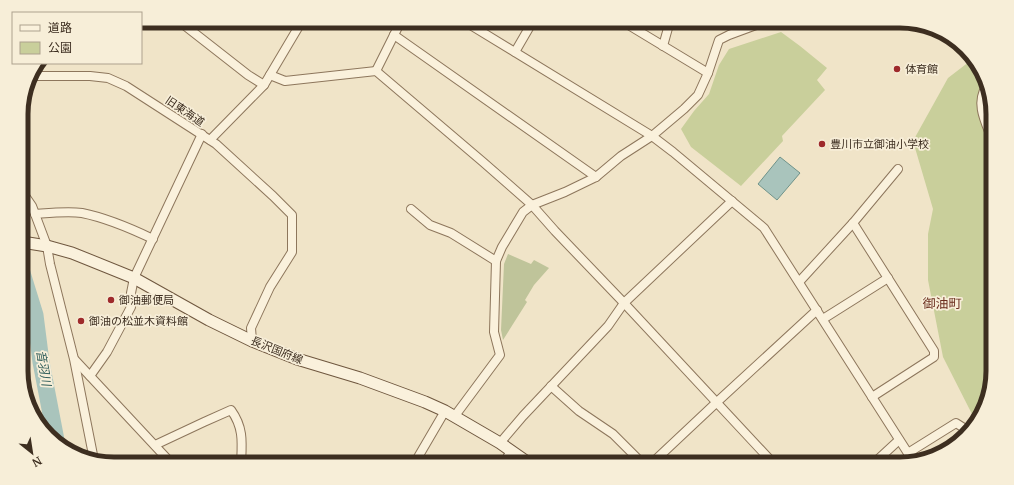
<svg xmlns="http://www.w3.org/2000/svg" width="1014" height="485" viewBox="0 0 1014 485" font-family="Merriweather,'Noto Sans JP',serif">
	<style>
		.green { fill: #c9cf9b }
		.cemetery { fill: #bfc49a }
		.water { fill: #a9c4bc; stroke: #6f938a }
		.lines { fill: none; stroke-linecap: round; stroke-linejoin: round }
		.river { stroke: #a9c4bc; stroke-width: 17 }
		.street-casing { stroke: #8d765c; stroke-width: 10 }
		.secondary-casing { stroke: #6f573f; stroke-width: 13 }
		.street { stroke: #faf1dc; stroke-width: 8 }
		.secondary { stroke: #faf1dc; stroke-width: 11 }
		.poi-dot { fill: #9e2a2b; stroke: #f7eed8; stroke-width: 1.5 }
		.labels { text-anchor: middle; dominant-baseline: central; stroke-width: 3.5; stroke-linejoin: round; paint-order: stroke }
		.poi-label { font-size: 11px; fill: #3d2e20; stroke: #f7eed8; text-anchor: start }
		.street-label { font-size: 11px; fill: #3d2e20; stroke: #f7eed8 }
		.water-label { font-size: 12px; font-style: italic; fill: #2f5d5a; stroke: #f7eed8 }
		.quarter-label { font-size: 13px; fill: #6b2e1e; stroke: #f7eed8 }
		.rim { fill: none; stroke: #3d2e20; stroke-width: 5 }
	</style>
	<rect width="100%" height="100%" fill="#f0e4c8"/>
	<g class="green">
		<polygon points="781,32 800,46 827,68 817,80 825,90 782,136 783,141 741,186 691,147 681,129 694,111 709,94 719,65 729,49"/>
		<polygon points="974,58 992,101 993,371 986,407 975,420 943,357 928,280 928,234 933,209 913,141 948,78"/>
	</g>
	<polygon class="cemetery" points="508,254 531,264 534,260 549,268 534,285 525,300 527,302 503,340 501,330 504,264"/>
	<polygon class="water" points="780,157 800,173 777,200 758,184"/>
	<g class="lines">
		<polyline class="river" points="22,273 35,315 41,362 56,440"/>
		<defs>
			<g id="street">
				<polyline points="179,21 248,75 264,85"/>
				<polyline points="464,21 652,136 673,152 764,228 913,461"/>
				<polyline points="622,21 708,73"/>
				<polyline points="394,35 596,177"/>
				<polyline points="663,46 670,21"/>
				<polyline points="515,52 533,21"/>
				<polyline points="376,71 401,21"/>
				<polyline points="270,75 285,81 376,71 483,162 532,205 555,231 624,303 774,464"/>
				<polyline points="30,76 90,76 108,78 126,86 216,144 273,196 292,215 292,252 270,287 251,328 252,341"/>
				<path d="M986,87C975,104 986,123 992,139"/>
				<polyline points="210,140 264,85 302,21"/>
				<polyline points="21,190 32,206 47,246 50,264 74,359 94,460"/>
				<polyline points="411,209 430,225 451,233 496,261"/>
				<path d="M35,214C49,213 68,211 82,213C107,218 130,228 153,239"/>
				<polyline points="853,223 934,351 934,357 872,397"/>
				<polyline points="799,282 853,223 898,169"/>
				<polyline points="823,319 888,278"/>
				<polyline points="75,360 172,464"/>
				<polyline points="90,376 107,352 131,307 131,293 134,278 202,134"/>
				<polyline points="551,386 579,411 613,434 643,464"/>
				<polyline points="454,417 500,355 494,332 496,261 502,247 523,212 532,205 565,192 596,177 621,156 652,136 684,109 698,95 708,73 719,40 729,35 767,21"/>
				<polyline points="500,443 523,416 608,326 624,303 732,201"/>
				<path d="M155,445L204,422L231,410C244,428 242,443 241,464"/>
				<polyline points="908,453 956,423 967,430"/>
				<polyline points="414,464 445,411"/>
				<polyline points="503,464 511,451"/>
				<polyline points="651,464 717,402 817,310"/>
				<polyline points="873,464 899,440"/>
			</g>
			<polyline id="secondary" points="22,242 47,246 72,253 134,278 209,320 252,341 297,359 360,378 425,402 445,411 500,443 530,464"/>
		</defs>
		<use href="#street" class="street-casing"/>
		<use href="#secondary" class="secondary-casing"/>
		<use href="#street" class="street"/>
		<use href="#secondary" class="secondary"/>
	</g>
	<g class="poi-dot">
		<circle cx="897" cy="69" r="4"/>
		<circle cx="822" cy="144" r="4"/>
		<circle cx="111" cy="300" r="4"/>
		<circle cx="81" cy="321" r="4"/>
	</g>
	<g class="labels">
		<g class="poi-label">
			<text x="905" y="69">体育館</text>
			<text x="830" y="144">豊川市立御油小学校</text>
			<text x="119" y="300">御油郵便局</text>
			<text x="89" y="321">御油の松並木資料館</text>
		</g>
		<g class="street-label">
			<text transform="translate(185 111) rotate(34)">旧東海道</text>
			<text transform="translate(277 350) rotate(22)">長沢国府線</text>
		</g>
		<g class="water-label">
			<text transform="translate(44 368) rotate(80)">音羽川</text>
		</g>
		<g class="quarter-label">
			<text x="942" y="303">御油町</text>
		</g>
	</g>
	<path d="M0 0H1014V485H0ZM114 28H900A86 86 0 0 1 986 114V371A86 86 0 0 1 900 457H114A86 86 0 0 1 28 371V114A86 86 0 0 1 114 28Z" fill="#f7eed8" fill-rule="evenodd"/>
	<path class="rim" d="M114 28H900A86 86 0 0 1 986 114V371A86 86 0 0 1 900 457H114A86 86 0 0 1 28 371V114A86 86 0 0 1 114 28Z"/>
	<rect x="12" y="12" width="130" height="52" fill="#f7eed8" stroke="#ada18e"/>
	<rect x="20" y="25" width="20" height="6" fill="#faf1dc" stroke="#ada18e"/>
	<text x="48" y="32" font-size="12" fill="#3d2e20">道路</text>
	<rect x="20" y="42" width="20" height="12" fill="#c9cf9b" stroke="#ada18e"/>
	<text x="48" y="52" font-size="12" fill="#3d2e20">公園</text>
	<g transform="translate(32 453) rotate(150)" stroke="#f7eed8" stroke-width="3" paint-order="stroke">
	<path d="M0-3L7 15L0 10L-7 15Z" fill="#3d2e20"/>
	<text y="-6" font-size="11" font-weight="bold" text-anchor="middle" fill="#3d2e20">N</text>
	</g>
</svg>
